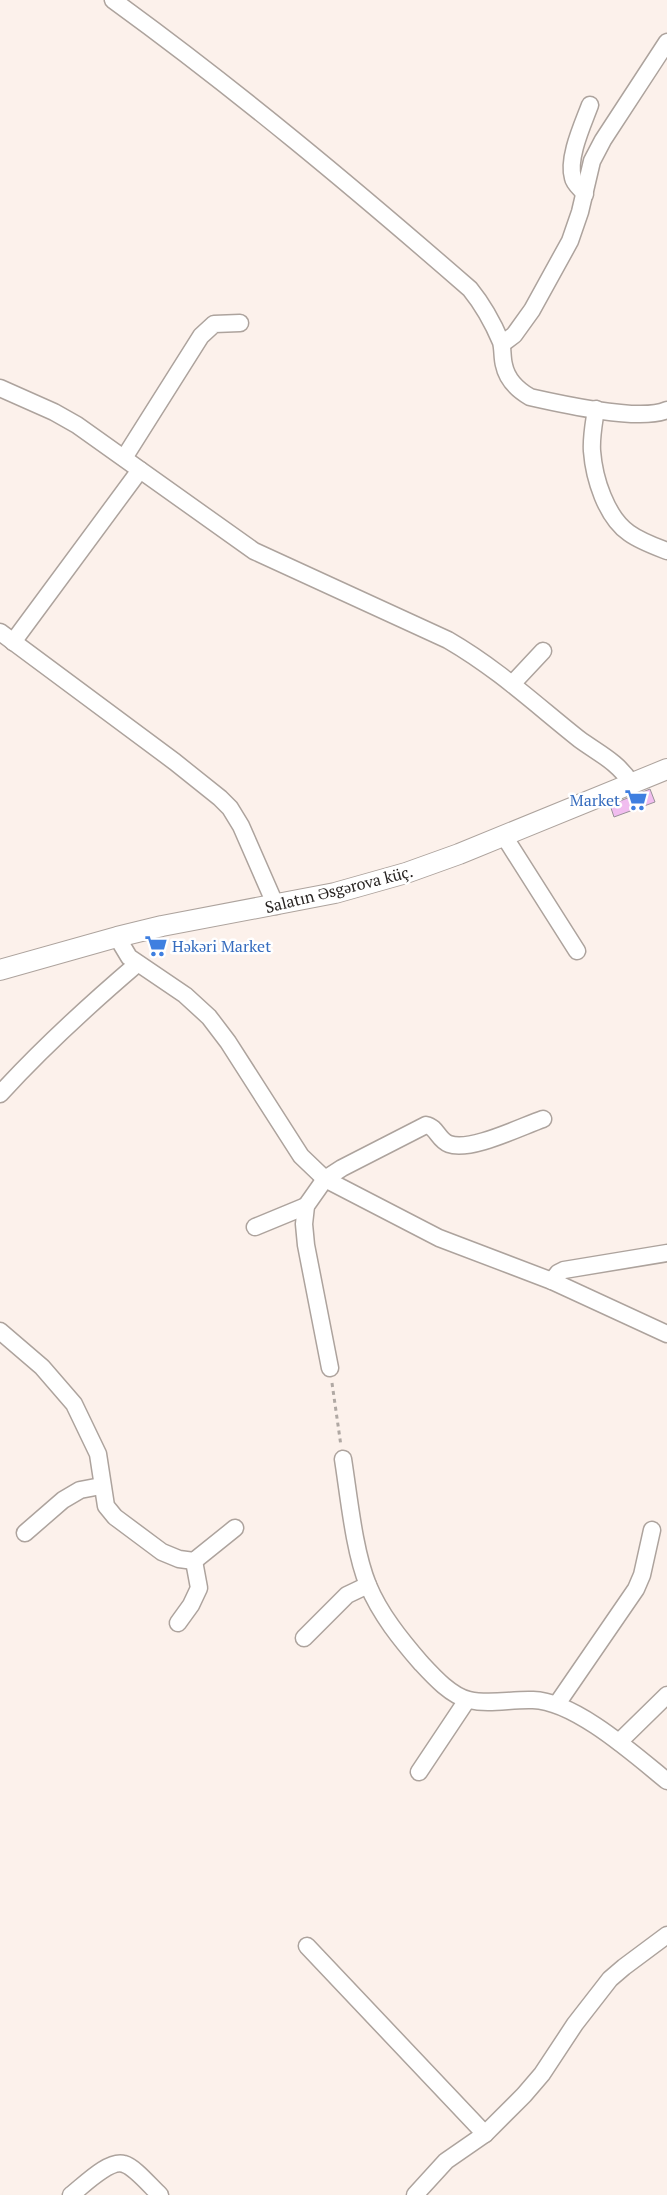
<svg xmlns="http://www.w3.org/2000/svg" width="667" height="2195" viewBox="0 0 667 2195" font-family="'PT Serif',serif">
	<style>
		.building { fill: #f1bdef; stroke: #999199 }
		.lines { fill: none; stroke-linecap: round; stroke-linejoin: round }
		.minor-casing { stroke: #ada39d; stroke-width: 19 }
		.tertiary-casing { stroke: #ada39d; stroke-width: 22 }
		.path { stroke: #b0a8a3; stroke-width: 3; stroke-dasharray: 4 4; stroke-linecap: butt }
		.minor { stroke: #fff; stroke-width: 16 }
		.tertiary { stroke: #fff; stroke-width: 20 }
		.labels { text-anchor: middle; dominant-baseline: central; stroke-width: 5; stroke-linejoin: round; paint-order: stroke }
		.shop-label { font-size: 16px; fill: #366cbe; stroke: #fff; text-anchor: end }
		.street-label { font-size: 16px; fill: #272321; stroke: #fff }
	</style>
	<rect width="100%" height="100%" fill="#fcf1eb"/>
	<polygon class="building" points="650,789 655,802 614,817 610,805"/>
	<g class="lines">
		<defs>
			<g id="minor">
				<path d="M113,0C237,90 354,188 470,289C483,305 493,323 501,342C503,349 502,358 504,365C507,380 518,390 530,397C561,404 640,422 667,410"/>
				<path d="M585,194C581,189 574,184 573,178C567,158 583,124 590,105"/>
				<polyline points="502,344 514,335 532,310 570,241 580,212 592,161 603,140 667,42"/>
				<path d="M0,388L54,412L77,425L254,551L448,640C498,669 535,704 579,739C598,753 618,762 631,783"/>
				<path d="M596,409C594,423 591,437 592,451C594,478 606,517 629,533C640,541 654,546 667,551"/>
				<polyline points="124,458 201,336 214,324 240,323"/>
				<polyline points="0,632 175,762 220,798 230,808 241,826 276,906"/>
				<polyline points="13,642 140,470"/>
				<polyline points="513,683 543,651"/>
				<polyline points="504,836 577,951"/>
				<polyline points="117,937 129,957 185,995 209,1017 228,1042 301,1156 325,1179 439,1238 552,1281 667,1334"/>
				<path d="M0,1094C43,1047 89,1005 137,964"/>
				<polyline points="255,1227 306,1206"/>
				<polyline points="552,1281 558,1273 564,1270 667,1253"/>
				<polyline points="0,1331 42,1367 74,1404 98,1454 106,1506 115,1517 162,1552 179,1559 194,1561 235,1528"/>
				<path d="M330,1368L306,1245L304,1224L306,1206L325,1179L342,1168L426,1125C437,1127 438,1140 449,1144C470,1152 520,1127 543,1119"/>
				<path d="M343,1459C349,1497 354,1551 368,1585C380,1614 401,1640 421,1663C433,1676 451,1696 469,1700C490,1705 511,1699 533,1700C575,1701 635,1755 667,1781"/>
				<polyline points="25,1533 63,1500 80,1490 101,1486"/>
				<polyline points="178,1623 191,1605 199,1588 194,1561"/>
				<polyline points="304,1638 347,1595 368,1585"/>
				<polyline points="557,1704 636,1589 642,1575 652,1530"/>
				<polyline points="619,1742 667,1695"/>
				<polyline points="419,1772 467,1700"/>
				<polyline points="307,1946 485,2134"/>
				<path d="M71,2195C83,2186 109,2159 124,2164C135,2167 151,2187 160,2195"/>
				<polyline points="415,2195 446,2161 485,2134 524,2095 542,2074 575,2024 610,1979 624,1967 667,1935"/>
			</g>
			<polyline id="tertiary" points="0,970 117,937 162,926 335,893 406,873 459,854 667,769"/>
		</defs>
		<use href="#minor" class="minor-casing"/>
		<use href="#tertiary" class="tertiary-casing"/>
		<polyline class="path" points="332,1383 341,1446"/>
		<use href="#minor" class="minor"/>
		<use href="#tertiary" class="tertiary"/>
	</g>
	<defs>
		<symbol id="supermarket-bare" viewBox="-9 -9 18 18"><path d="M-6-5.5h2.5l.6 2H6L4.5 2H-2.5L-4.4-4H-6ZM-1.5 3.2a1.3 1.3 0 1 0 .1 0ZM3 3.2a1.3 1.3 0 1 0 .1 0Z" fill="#3f7fe0" stroke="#fff" stroke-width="2.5" paint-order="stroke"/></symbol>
	</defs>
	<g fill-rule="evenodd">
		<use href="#supermarket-bare" x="620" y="784" width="32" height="32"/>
		<use href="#supermarket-bare" x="140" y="930" width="32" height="32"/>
	</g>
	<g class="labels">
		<g class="shop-label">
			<text x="620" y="800">Market</text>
			<text x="172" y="946" text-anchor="start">Həkəri Market</text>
		</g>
		<g class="street-label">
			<text transform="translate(339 889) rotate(-14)">Salatın Əsgərova küç.</text>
		</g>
	</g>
</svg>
